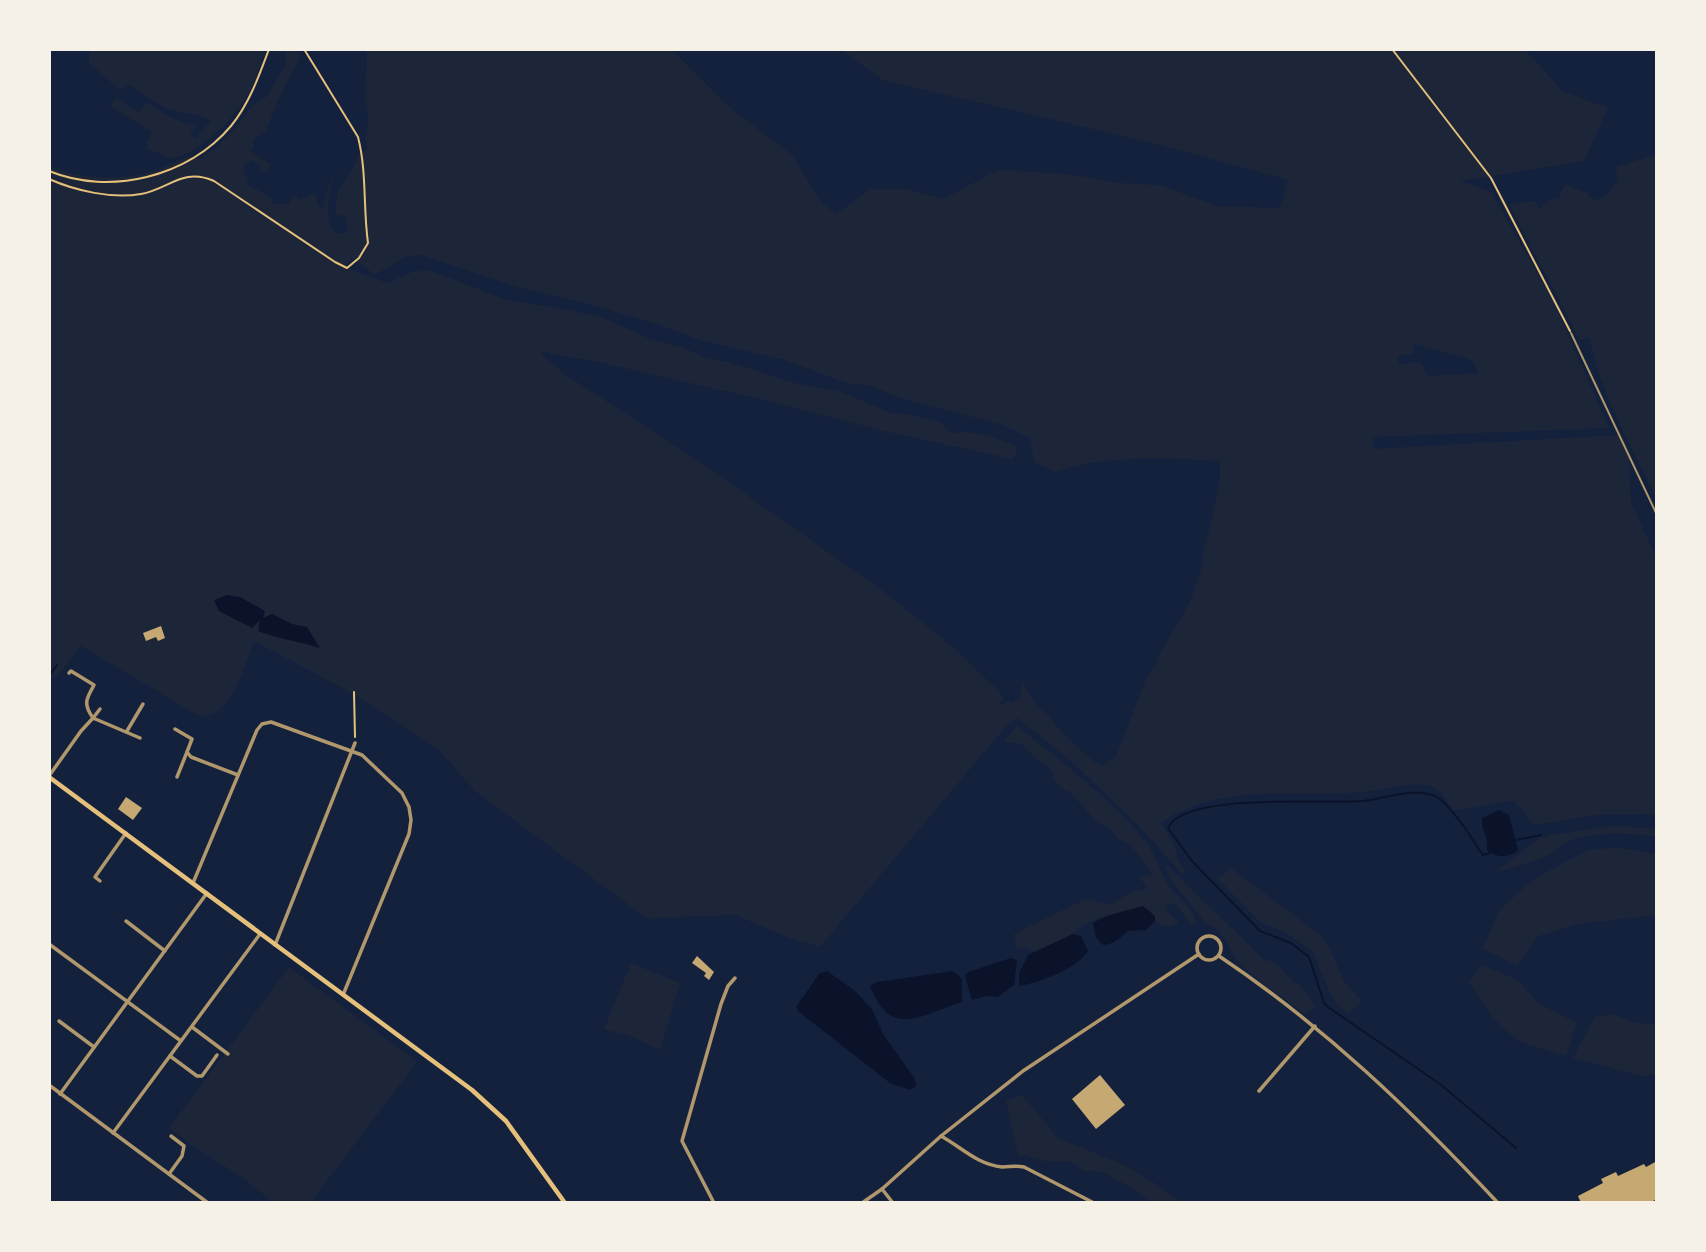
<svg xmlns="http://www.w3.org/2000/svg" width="1706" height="1252" viewBox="0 0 1706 1252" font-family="'IBM Plex Sans',sans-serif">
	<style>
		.green { fill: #1d2539; fill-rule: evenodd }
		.water { fill: #0b132b }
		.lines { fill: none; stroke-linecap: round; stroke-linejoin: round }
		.stream { stroke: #0b132b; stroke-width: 2 }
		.building { fill: #c6a872 }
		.path { stroke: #e5c07b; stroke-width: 2 }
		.service { stroke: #b1986c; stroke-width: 2 }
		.minor { stroke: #b1986c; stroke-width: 3.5 }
		.tertiary { stroke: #b1986c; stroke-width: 3.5 }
		.secondary { stroke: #e5c07b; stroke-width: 4.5 }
	</style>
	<rect width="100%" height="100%" fill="#14213d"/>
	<g class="green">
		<path d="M89,49H265C260,62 257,78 250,91C234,120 205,148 173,159L147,149V141L152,132L110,106L116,97L134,110L140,112L146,102C163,112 177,123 197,125L190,134L195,139L211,121C197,112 184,115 168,109C155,103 142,93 129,85L120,90L89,63Z"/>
		<path d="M285,49H294L301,56L279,98L266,131L252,141L254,146L251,152L272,165L261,174L259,170L262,167L252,160L245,164L243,171L248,180L247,184L273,199L272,203L278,205L282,203L288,205L293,195L300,200L311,194L316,195L317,203L322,209L329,184L333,179C329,198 322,221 338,234L346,233L348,226L346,217L335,214L338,190L351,173L360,153L368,148L365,137L369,120L365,100L367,49H671L734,111L792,155L822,203L836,214L871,189H906L943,199L998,170L1068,174L1120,183L1159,185L1218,206L1280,208L1288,180L1157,144L883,80L840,49H1524L1564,92L1608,108L1584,161L1460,181L1491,192L1552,299L1609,428L1373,437V449L1618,435L1629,459L1631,502L1657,559V814L1597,815L1534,825L1514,801C1493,801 1474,810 1453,810C1446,800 1439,787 1427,785C1405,782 1384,790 1363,792C1295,798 1220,782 1161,823L1176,849L1177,858L1185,869L1183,875L1140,827L1069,759L1017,718L1007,725L820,947L787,937L735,915L652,918L649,920L475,791L439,750L350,692L254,641C246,661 236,701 215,713C211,715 204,716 199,716L81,646L55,679L51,676L49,678V166C82,180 125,182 159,169C175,163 183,154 200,158L213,150L229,135L251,107L267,96L286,64ZM421,255L521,288L585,303L660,325L700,340L785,360L846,383L871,386L900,398L1000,424L1030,438L1034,462L1055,472C1107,454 1166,458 1220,461V478L1212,519L1203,552L1202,567L1191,600L1159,655L1156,666L1148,674L1116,756L1102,766L1093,761L1062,733L1047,714L1036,706L1023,682L1020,697L1013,703L1008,700L1002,706L998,702L1003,700V697L999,691L947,642L883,591L700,462L566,375L542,354L543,350L552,354L594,361L760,399L884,431L1013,459L1018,448C998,437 976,430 952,433L941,423L908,414L891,413L841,392L795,383L731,363L707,358L684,348L648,338L600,316L504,299L429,270L412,272L387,283L345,267L352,258L375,275L407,256ZM1413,344L1466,358L1474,363L1478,373L1428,376L1420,362L1399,364L1398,356L1414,354Z"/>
		<path d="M1657,154V500C1632,448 1601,394 1589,337L1580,341L1509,204L1535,201L1539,209L1551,199H1558L1563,187L1567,185L1587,193L1593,200L1605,197L1618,181L1616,167Z"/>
		<path d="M1017,726C1061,761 1110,798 1146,842C1157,856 1160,875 1171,889C1180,900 1195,909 1196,923L1191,926L1177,905L1167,904L1166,910L1179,922C1170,927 1163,928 1155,921L1154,915L1142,906L1113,916H1104L1084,925L1062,940L1035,952L1027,948L1017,949L1014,934L1084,900H1090L1109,905L1132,892L1147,888L1140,878L1153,874L1132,847L1119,839L1107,826L1099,824L1070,792L1064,790L1055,782L1052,772L1021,744L1003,741Z"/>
		<path d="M1613,826L1657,829V837C1636,833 1590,831 1570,841C1564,844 1558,849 1552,853C1534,863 1514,868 1495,872L1537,840L1550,835Z"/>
		<polygon points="1620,848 1657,854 1657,915 1578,924 1538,936 1517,965 1483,949 1499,910 1534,879 1580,854 1592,849"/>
		<path d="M1167,865L1263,959L1274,962L1310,996L1315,1008L1308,1013H1303C1282,995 1256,982 1238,961C1227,947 1224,930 1206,924L1171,880L1166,868Z"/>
		<path d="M1232,869L1319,934C1332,948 1335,962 1343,979C1347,987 1356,994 1362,1001L1348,1013L1336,1004L1330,993L1313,952L1288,934L1260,922L1217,878Z"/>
		<polygon points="631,963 680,983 660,1050 628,1035 604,1029"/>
		<polygon points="1482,965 1518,980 1539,1004 1577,1023 1566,1056 1518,1041 1493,1018 1469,982"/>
		<polygon points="289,967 417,1062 310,1203 274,1203 243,1178 192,1145 169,1128"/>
		<polygon points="1614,1014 1634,1023 1657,1024 1657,1075 1642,1076 1573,1058 1595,1017"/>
		<polygon points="1022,1095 1058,1138 1124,1165 1153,1182 1182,1203 1152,1203 1140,1193 1104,1172 1084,1171 1071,1162 1044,1161 1025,1155 1018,1156 1006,1101"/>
	</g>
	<g class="water">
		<path d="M227,595L240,597L265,611L263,618L272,614L292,624L307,627L320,648C299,641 278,639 258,631L260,620L252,628L219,611L214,600Z"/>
		<path d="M1499,810L1509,815L1518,850C1509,858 1496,858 1487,850C1489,836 1481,832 1482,818Z"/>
		<path d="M1143,906L1155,916V921L1146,930L1128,931C1120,938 1114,944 1103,945L1096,938L1093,923C1107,914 1126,911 1143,906Z"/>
		<path d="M1073,934L1081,936L1088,951C1078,968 1039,983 1019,986V973L1028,955Z"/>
		<polygon points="1011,958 1017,960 1014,985 998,997 986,996 972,1000 965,976 968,972"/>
		<polygon points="827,971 854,990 872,1009 883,1034 915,1079 916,1086 910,1090 890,1083 799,1012 796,1007 819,974"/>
		<path d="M953,971L962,979V1002C920,1015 891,1040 870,986L877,982Z"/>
	</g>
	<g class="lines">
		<g class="stream">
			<polyline points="49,676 57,665"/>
			<polyline points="1516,840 1541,835"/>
			<path d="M1490,853L1483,855C1477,849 1476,843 1471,837C1465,827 1446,802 1437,797C1419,786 1382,799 1363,801C1327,804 1183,792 1168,828L1191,860L1260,931L1291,943L1309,957L1324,1003L1328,1007L1440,1084L1516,1148"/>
		</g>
	</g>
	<g class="building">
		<polygon points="161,626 165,638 158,641 156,637 146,641 143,633"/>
		<polygon points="126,797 142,808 133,820 118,809"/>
		<polygon points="697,956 714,972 709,980 704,976 706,973 692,963"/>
		<polygon points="1100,1075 1125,1105 1096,1129 1072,1099"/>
		<polygon points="1657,1161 1657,1199 1649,1203 1581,1203 1578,1196 1603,1183 1601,1179 1616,1172 1618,1176 1644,1164 1646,1167"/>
	</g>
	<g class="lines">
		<g class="path">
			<polyline points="1392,49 1491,178 1570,331"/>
			<path d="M49,171C110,196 188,177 231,126C249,104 259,76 269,49"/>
			<path d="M49,179C76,191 112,199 141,194C169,189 183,167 214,181L335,262L347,268L359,258L368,243C363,208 367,172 358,137L304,49"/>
			<polyline points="354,692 355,737"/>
		</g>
		<polyline class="service" points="1571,333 1657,515"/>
		<g class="minor">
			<path d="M69,673L71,671L94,685C86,699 83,704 93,718L100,709"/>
			<polyline points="175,729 192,739 187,752 191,757 238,775"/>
			<polyline points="127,731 143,704"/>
			<polyline points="49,776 81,731 93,718 140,738"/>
			<polyline points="177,777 187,752"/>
			<polyline points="100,881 95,877 126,833"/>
			<polyline points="193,883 257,730 262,724 271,722 362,755 402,793 409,807 411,820 409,834 343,995"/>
			<polyline points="126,921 165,951"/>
			<polyline points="49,944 181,1041"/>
			<polyline points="275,945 355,743"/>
			<polyline points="59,1021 94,1047"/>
			<polyline points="192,1027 228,1054"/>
			<polyline points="170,1056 197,1076 202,1076 217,1055"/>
			<polyline points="49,1085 208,1203"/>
			<polyline points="1259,1091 1315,1026"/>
			<polyline points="60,1094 207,893"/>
			<polyline points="113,1133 260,934"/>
			<path d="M941,1136C961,1147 978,1165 1002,1167C1010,1167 1015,1165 1024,1167L1094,1203"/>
			<polyline points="169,1174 182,1156 184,1146 171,1136"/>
			<polyline points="882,1189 893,1203"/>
			<polyline points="714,1203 682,1141 721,1004 728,986 735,978"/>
		</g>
		<g class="tertiary">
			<circle cx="1209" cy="948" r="12"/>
			<path d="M1219,956C1326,1028 1410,1109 1498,1203"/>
			<polyline points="862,1203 882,1189 941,1136 1023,1071 1199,954"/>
		</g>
		<polyline class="secondary" points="49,777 472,1090 506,1121 565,1203"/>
	</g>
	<rect width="1706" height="1252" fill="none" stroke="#f6f1e7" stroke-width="102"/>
</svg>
